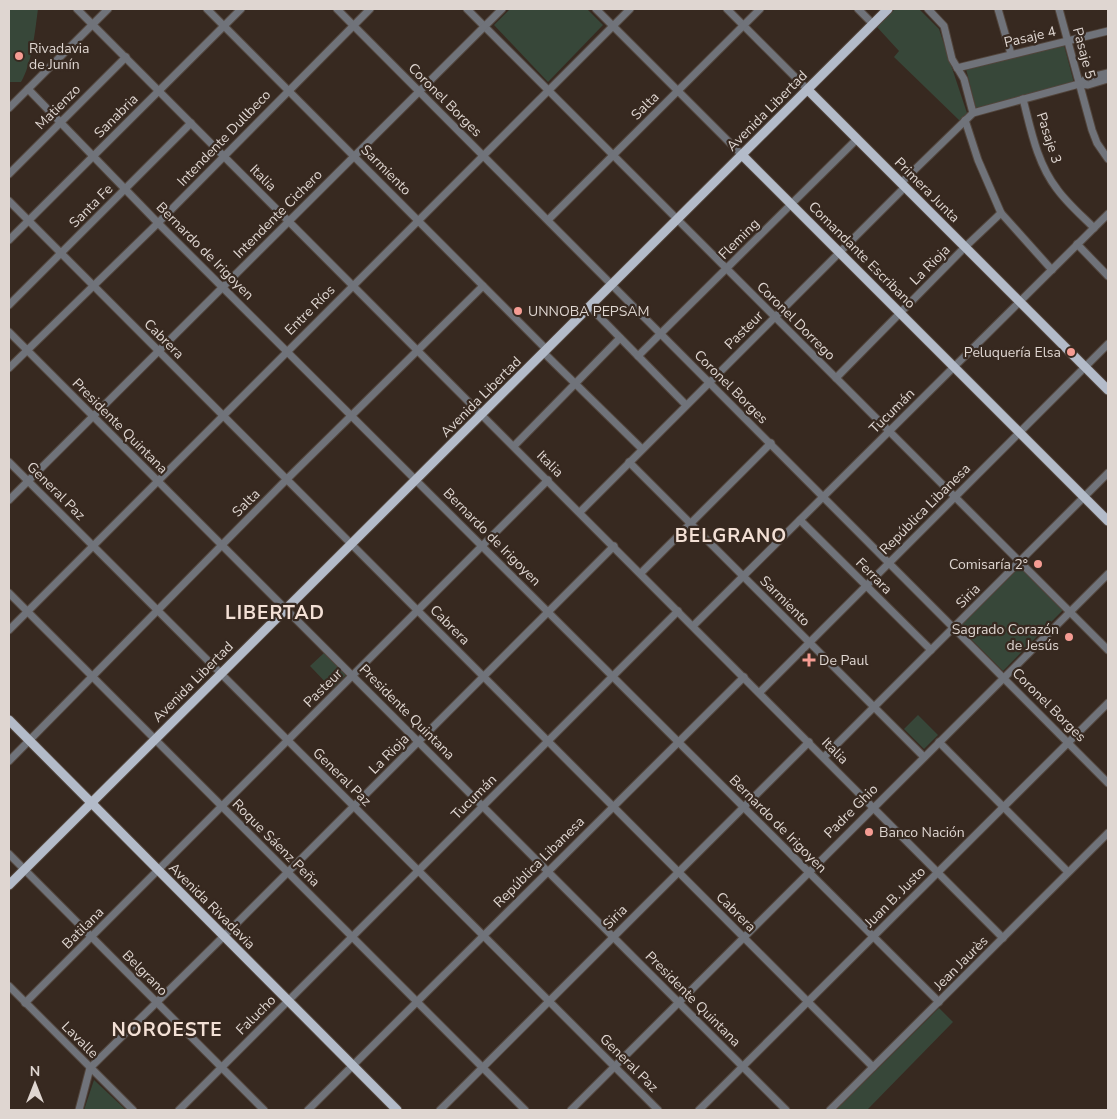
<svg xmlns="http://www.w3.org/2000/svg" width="1117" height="1119" viewBox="0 0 1117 1119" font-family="'Nunito Sans',sans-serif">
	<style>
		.green { fill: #374739 }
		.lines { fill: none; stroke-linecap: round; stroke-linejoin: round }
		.minor-casing { stroke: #52453c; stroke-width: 9 }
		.major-casing { stroke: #52453c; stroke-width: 11 }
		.minor { stroke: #70737a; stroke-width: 7 }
		.major { stroke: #b3bbc9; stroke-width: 9 }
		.poi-dot { fill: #f59c93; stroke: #372920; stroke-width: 2 }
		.labels { text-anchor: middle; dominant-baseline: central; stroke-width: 4.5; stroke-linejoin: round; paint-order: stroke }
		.street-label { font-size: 14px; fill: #dfd6d1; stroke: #372920 }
		.poi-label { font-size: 14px; fill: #dfd6d1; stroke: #372920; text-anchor: start }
		.district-label { font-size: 19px; font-weight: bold; letter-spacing: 1px; fill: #f3e0d5; stroke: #372920 }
	</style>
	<rect width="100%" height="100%" fill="#372920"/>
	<g class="green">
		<path d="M9,9H38C35,31 32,64 21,82H9Z"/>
		<polygon points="510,9 587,9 603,25 548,82 494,25"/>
		<polygon points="895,9 919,9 939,29 967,113 960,121 894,57 899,51 877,27"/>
		<polygon points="1064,45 1074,83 976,108 966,69"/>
		<polygon points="1020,567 1063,610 1003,671 959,627"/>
		<polygon points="324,653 346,675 332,689 310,666"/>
		<polygon points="918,715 938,735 924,749 904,729"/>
		<polygon points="939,1008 953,1022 867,1110 836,1110"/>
		<polygon points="94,1080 126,1110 84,1110"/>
	</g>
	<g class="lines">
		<defs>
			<g id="minor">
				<polyline points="77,9 1003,938"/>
				<polyline points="207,9 547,350"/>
				<polyline points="337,9 1108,783"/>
				<polyline points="467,9 1108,650"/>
				<polyline points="596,9 742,155"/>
				<polyline points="727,9 808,90"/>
				<polyline points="858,9 873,24"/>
				<polyline points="928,9 944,26 952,59 964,79 973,113"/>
				<polyline points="998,9 1011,54"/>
				<polyline points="1059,9 1092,130 1097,143 1108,159"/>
				<polyline points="957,68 1108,31"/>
				<polyline points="1079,84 1088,85 1108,79"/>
				<polyline points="28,89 158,223 939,1002"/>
				<path d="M1023,99C1031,130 1037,163 1057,189C1067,203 1081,215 1094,228"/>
				<polyline points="9,108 108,9"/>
				<polyline points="965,120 978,160 1001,213 1052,270"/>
				<polyline points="9,174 126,57"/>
				<polyline points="901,183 973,113 1079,84 1087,78 1108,73"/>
				<polyline points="9,201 873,1067"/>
				<polyline points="548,220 760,9"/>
				<polyline points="9,240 241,9"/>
				<polyline points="1077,244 1108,276"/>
				<polyline points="9,305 191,123"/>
				<polyline points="590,307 686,405"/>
				<polyline points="9,332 786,1110"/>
				<polyline points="544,353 642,449"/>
				<polyline points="638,356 857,139"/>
				<polyline points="9,368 158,223 370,9"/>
				<polyline points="836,378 965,247 1001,213"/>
				<polyline points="514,446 620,338"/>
				<polyline points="9,462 658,1110"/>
				<polyline points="629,462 924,757"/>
				<polyline points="9,500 502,9"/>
				<polyline points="580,512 905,187"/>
				<polyline points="800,520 931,650"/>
				<polyline points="641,573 771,443"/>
				<polyline points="9,593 525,1110"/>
				<polyline points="693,626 1108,214"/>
				<polyline points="9,630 630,9"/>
				<polyline points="760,692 1108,344"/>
				<polyline points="939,742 1068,872"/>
				<polyline points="824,757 1108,473"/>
				<polyline points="9,761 286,480 483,286"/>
				<polyline points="9,854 264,1110"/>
				<polyline points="9,986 133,1110"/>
				<polyline points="25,1003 548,480"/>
				<polyline points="79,1110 90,1068 224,936 614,546"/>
				<polyline points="179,1110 678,611"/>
				<polyline points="308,1110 744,677"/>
				<polyline points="440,1110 809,742"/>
				<polyline points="571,1110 1108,574"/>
				<polyline points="699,1110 1108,703"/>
				<polyline points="830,1110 1108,833"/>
			</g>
			<g id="major">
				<polyline points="808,90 1108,390"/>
				<polyline points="742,155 1108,521"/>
				<polyline points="9,720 397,1110"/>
				<polyline points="9,885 888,9"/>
			</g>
		</defs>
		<use href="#minor" class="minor-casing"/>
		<use href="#major" class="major-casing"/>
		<use href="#minor" class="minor"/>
		<use href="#major" class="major"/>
	</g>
	<g class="poi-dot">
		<circle cx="19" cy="56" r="5"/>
		<circle cx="518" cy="311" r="5"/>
		<circle cx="1071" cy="352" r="5"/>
		<circle cx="1038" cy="564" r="5"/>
		<circle cx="1069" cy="637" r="5"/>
		<path d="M806.5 652.5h5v5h5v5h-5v5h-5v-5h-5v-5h5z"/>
		<circle cx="869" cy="832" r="5"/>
	</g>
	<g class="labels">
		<g class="street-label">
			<text transform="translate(1030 37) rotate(-13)">Pasaje 4</text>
			<text transform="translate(1084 53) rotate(75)">Pasaje 5</text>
			<text transform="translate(445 100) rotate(45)">Coronel Borges</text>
			<text transform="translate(645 106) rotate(-45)">Salta</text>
			<text transform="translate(58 107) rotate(-45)">Matienzo</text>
			<text transform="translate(767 111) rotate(-45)">Avenida Libertad</text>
			<text transform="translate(116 116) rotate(-45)">Sanabria</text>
			<text transform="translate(224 138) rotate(-46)">Intendente Dullbeco</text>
			<text transform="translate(1049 138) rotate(72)">Pasaje 3</text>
			<text transform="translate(386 170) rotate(45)">Sarmiento</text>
			<text transform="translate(263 178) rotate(45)">Italia</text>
			<text transform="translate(927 190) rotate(45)">Primera Junta</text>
			<text transform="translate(91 206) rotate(-45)">Santa Fe</text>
			<text transform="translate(278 214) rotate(-45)">Intendente Cichero</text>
			<text transform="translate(739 239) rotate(-45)">Fleming</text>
			<text transform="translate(205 251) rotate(45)">Bernardo de Irigoyen</text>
			<text transform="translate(862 255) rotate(45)">Comandante Escribano</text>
			<text transform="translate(930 265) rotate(-45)">La Rioja</text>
			<text transform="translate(310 310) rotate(-45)">Entre Ríos</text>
			<text transform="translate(796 321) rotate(45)">Coronel Dorrego</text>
			<text transform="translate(744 330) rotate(-45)">Pasteur</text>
			<text transform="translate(164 339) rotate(45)">Cabrera</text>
			<text transform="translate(731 387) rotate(45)">Coronel Borges</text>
			<text transform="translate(481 397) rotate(-45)">Avenida Libertad</text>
			<text transform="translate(892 411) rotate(-45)">Tucumán</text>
			<text transform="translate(120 426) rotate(45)">Presidente Quintana</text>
			<text transform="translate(550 464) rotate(45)">Italia</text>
			<text transform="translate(56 491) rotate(45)">General Paz</text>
			<text transform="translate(246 503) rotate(-45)">Salta</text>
			<text transform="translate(925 509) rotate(-45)">República Libanesa</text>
			<text transform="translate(492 537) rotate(45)">Bernardo de Irigoyen</text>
			<text transform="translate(874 576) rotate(45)">Ferrara</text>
			<text transform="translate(968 596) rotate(-45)">Siria</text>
			<text transform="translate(785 601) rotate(45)">Sarmiento</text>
			<text transform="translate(450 625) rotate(45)">Cabrera</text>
			<text transform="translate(193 682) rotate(-45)">Avenida Libertad</text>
			<text transform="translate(323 688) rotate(-45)">Pasteur</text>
			<text transform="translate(1049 705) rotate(45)">Coronel Borges</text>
			<text transform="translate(407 712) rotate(45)">Presidente Quintana</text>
			<text transform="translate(835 751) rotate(45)">Italia</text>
			<text transform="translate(389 754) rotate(-45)">La Rioja</text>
			<text transform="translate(342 777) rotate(45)">General Paz</text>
			<text transform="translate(474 797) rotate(-45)">Tucumán</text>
			<text transform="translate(851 811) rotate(-45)">Padre Ghio</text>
			<text transform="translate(778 824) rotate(45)">Bernardo de Irigoyen</text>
			<text transform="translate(276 843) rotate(45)">Roque Sáenz Peña</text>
			<text transform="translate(539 862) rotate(-45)">República Libanesa</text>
			<text transform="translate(895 897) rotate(-45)">Juan B. Justo</text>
			<text transform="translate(212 906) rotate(45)">Avenida Rivadavia</text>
			<text transform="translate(736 912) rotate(45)">Cabrera</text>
			<text transform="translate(615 917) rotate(-45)">Siria</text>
			<text transform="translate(83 928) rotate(-45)">Batilana</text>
			<text transform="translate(961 963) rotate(-45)">Jean Jaurès</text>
			<text transform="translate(145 973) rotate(45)">Belgrano</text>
			<text transform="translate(693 999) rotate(45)">Presidente Quintana</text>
			<text transform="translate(256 1015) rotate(-45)">Falucho</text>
			<text transform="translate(80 1040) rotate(45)">Lavalle</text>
			<text transform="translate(629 1063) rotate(45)">General Paz</text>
		</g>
		<g class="poi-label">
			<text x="29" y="48">Rivadavia<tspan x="29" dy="16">de Junín</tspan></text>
			<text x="528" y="311">UNNOBA PEPSAM</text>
			<text x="1061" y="352" text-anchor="end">Peluquería Elsa</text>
			<text x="1028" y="564" text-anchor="end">Comisaría 2°</text>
			<text x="1059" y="629" text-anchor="end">Sagrado Corazón<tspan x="1059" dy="16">de Jesús</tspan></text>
			<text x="819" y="660">De Paul</text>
			<text x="879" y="832">Banco Nación</text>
		</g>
		<g class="district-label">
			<text x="731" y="536">BELGRANO</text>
			<text x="275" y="613">LIBERTAD</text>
			<text x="167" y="1030">NOROESTE</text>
		</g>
	</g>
	<rect width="1117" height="1119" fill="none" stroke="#dfd6d1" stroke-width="20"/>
	<g transform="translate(35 1084)" stroke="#372920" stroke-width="4" paint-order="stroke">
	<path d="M0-4L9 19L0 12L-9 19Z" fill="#dfd6d1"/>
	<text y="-8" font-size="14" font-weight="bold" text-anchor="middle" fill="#dfd6d1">N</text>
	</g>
</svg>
